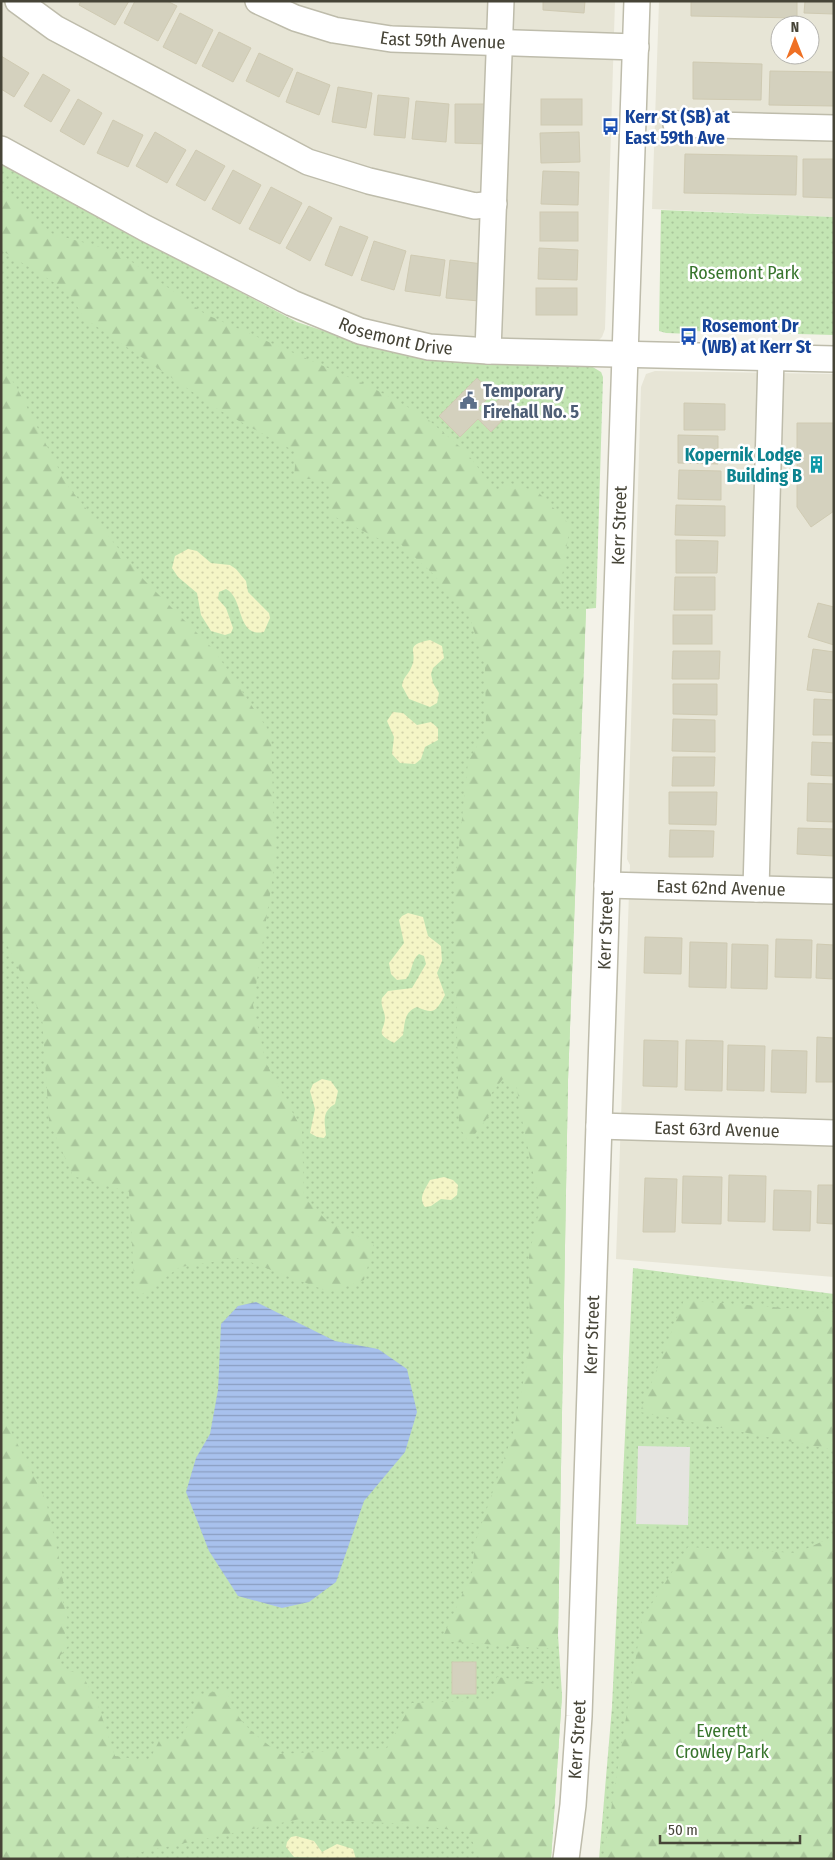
<svg xmlns="http://www.w3.org/2000/svg" width="835" height="1860" viewBox="0 0 835 1860" font-family="'Fira Sans Condensed',sans-serif">
	<style>
		.residential { fill: #e7e5d6; fill-rule: evenodd }
		.grass { fill: url(#grass-dots) }
		.forest { fill: url(#forest-firs) }
		.sand { fill: url(#sand-dots) }
		.parking { fill: #e5e4e0 }
		.water { fill: url(#water-rules) }
		.building { fill: #d4d1be; stroke: #cfcab2 }
		.lines { fill: none; stroke-linecap: round; stroke-linejoin: round }
		.minor-casing { stroke: #bebcab; stroke-width: 28 }
		.minor { stroke: #fff; stroke-width: 25 }
		.labels { text-anchor: middle; dominant-baseline: central; stroke-width: 5; stroke-linejoin: round; paint-order: stroke }
		.street-label { font-size: 18px; fill: #464437; stroke: #fff }
		.transit-label { font-size: 18px; font-weight: bold; fill: #164399; stroke: #fff; text-anchor: start }
		.park-label { font-size: 18px; fill: #38752d; stroke: #fff }
		.service-label { font-size: 18px; font-weight: bold; fill: #4e5e75; stroke: #fff; text-anchor: start }
		.culture-label { font-size: 18px; font-weight: bold; fill: #0d838f; stroke: #fff; text-anchor: end }
	</style>
	<defs>
		<pattern id="grass-dots" width="8" height="8" patternUnits="userSpaceOnUse" patternTransform="scale(1.25)"><rect width="8" height="8" fill="#c3e5b3"/><path d="M2 2h.1M6 6h.1" fill="none" stroke="#a9c69b" stroke-width="1.8" stroke-linecap="round"/></pattern>
		<pattern id="forest-firs" width="22" height="20" patternUnits="userSpaceOnUse" patternTransform="scale(1.25)"><rect width="22" height="20" fill="#c3e5b3"/><path d="M5 1l3.5 6h-7zM16 11l3.5 6h-7z" fill="#a9c69b"/></pattern>
		<pattern id="sand-dots" width="8" height="8" patternUnits="userSpaceOnUse" patternTransform="scale(1.25)"><rect width="8" height="8" fill="#f4f5c6"/><path d="M2 2h.1M6 6h.1" fill="none" stroke="#d3d3ab" stroke-width="1.8" stroke-linecap="round"/></pattern>
		<pattern id="water-rules" width="6" height="5" patternUnits="userSpaceOnUse" patternTransform="scale(1.25)"><rect width="6" height="5" fill="#a8c1ed"/><path d="M0 2.5h6" fill="none" stroke="#8b9ec1"/></pattern>
	</defs>
	<rect width="100%" height="100%" fill="#f3f2e8"/>
	<g class="residential">
		<polygon points="1,1 615,1 605,329 602,337 597,342 589,344 431,336 358,318 308,300 1,137"/>
		<path d="M659,1H834V217L652,209ZM780,25H810V55H780Z"/>
		<polygon points="655,371 834,374 834,1277 616,1259 630,865 627,859 641,387 646,374"/>
	</g>
	<g class="grass">
		<polygon points="1,163 51,192 297,322 369,346 419,356 473,363 591,366 601,372 603,377 596,608 586,609 568,1080 558,1635 562,1695 551,1859 1,1859"/>
		<polygon points="661,210 834,217 834,335 694,331 693,334 666,333 659,331"/>
		<polygon points="633,1268 834,1294 834,1859 599,1859 612,1707"/>
	</g>
	<g class="forest">
		<polygon points="1,190 53,234 118,252 205,314 371,387 424,416 466,452 496,491 510,483 538,492 570,525 559,596 561,611 586,609 568,1080 558,1635 555,1649 441,1641 472,1573 475,1543 513,1433 530,1348 529,1256 540,1206 520,1110 517,1088 503,1079 491,1094 491,1113 469,1142 459,1127 454,893 468,762 486,730 485,666 469,615 432,573 396,540 377,538 329,514 331,488 320,479 294,479 296,452 219,410 84,318 68,291 1,250"/>
		<polygon points="1,365 16,386 67,485 144,580 214,650 271,734 275,862 253,1005 266,1063 302,1130 304,1197 327,1221 374,1244 364,1280 330,1292 239,1258 180,1267 138,1297 134,1278 129,1192 73,1176 49,1121 42,1017 1,932"/>
		<polygon points="684,1300 834,1312 834,1450 640,1412"/>
		<path d="M1,1411L46,1501L63,1576V1583L58,1589V1594L62,1598L68,1620L63,1625L68,1646L60,1656V1669L82,1674L98,1705L115,1756L149,1761L159,1741L179,1739L193,1718L195,1696L227,1689C233,1721 256,1735 280,1754L387,1748L412,1703L494,1700L497,1677L547,1684L562,1695L551,1859H482L467,1832L408,1824L300,1819L108,1859H1Z"/>
		<polygon points="834,1536 834,1859 603,1859 642,1619 688,1547 797,1553"/>
	</g>
	<g class="sand">
		<path d="M188,549L197,551L211,563L230,565L236,569L246,581L248,592L269,613L270,618L264,632C236,638 244,597 226,589L219,592L218,599L226,608L233,628L231,633L225,635L211,631L201,615L197,593L178,577L172,568L175,556Z"/>
		<path d="M430,640L442,646L444,658L433,668L431,674L433,683L439,693L437,703L430,707L409,699L402,686C403,677 408,675 411,668C420,651 401,646 430,640Z"/>
		<polygon points="393,712 403,713 417,725 431,722 438,728 438,740 425,747 421,759 415,764 400,763 392,754 394,737 387,721"/>
		<path d="M408,913L423,917L428,936L441,946L442,961L437,973L445,995C436,1011 435,1015 417,1007C404,1012 405,1022 403,1035L394,1043C374,1032 384,1033 385,1018C385,1011 380,1006 382,998L388,991L412,988L426,964L424,956L419,954C411,960 413,971 406,979L397,980L391,974L389,963L404,943L399,920L402,916Z"/>
		<path d="M322,1079L331,1081L338,1091L335,1104C321,1112 325,1122 326,1135L324,1138L317,1137L310,1133L315,1109L310,1091L313,1084Z"/>
		<path d="M444,1177L453,1180L458,1185L457,1195L451,1200L441,1199L431,1206L425,1207C418,1197 425,1190 430,1180Z"/>
		<polygon points="296,1836 314,1841 322,1852 337,1844 353,1849 356,1859 294,1857 286,1847 287,1842 291,1837"/>
	</g>
	<polygon class="parking" points="638,1446 690,1447 688,1525 636,1524"/>
	<polygon class="water" points="256,1302 335,1341 378,1349 407,1369 417,1412 405,1452 364,1501 336,1582 309,1602 282,1608 238,1596 209,1551 186,1492 196,1458 210,1434 218,1390 221,1324 238,1306"/>
	<g class="building">
		<polygon points="81,1 129,1 115,25 79,5"/>
		<polygon points="135,1 167,1 177,6 158,41 124,23"/>
		<polygon points="543,1 585,1 584,13 543,10"/>
		<polygon points="691,1 797,1 797,18 691,16"/>
		<polygon points="805,1 834,1 834,14 804,13"/>
		<polygon points="180,13 213,30 196,64 163,47"/>
		<polygon points="219,32 251,48 233,82 202,66"/>
		<polygon points="259,53 293,69 279,97 246,81"/>
		<polygon points="1,56 29,73 14,97 1,89"/>
		<polygon points="693,62 762,64 761,100 693,99"/>
		<polygon points="770,71 834,72 834,106 769,105"/>
		<polygon points="297,72 330,85 319,115 286,102"/>
		<polygon points="43,74 70,90 51,122 24,106"/>
		<polygon points="338,87 372,93 366,128 332,122"/>
		<polygon points="378,95 409,98 405,138 374,135"/>
		<polygon points="78,99 102,113 84,145 60,131"/>
		<rect x="541" y="99" width="41" height="26"/>
		<polygon points="416,101 449,104 446,142 412,139"/>
		<polygon points="455,104 490,104 489,144 455,143"/>
		<polygon points="113,120 143,135 128,167 97,153"/>
		<polygon points="155,132 186,150 167,183 136,166"/>
		<polygon points="579,132 580,162 541,163 540,133"/>
		<polygon points="196,150 225,166 205,201 176,185"/>
		<polygon points="685,154 797,156 796,195 684,193"/>
		<polygon points="803,159 834,159 834,198 803,197"/>
		<polygon points="233,170 261,185 240,224 212,209"/>
		<polygon points="543,171 579,172 578,205 541,204"/>
		<polygon points="271,187 302,203 280,244 249,229"/>
		<polygon points="309,206 332,218 310,261 286,248"/>
		<rect x="540" y="212" width="38" height="29"/>
		<polygon points="340,226 368,237 352,276 325,265"/>
		<polygon points="374,241 406,251 394,290 361,280"/>
		<polygon points="539,248 578,250 577,280 538,279"/>
		<polygon points="411,255 445,260 440,296 405,291"/>
		<polygon points="450,260 483,264 479,301 446,298"/>
		<rect x="536" y="288" width="41" height="27"/>
		<polygon points="477,378 493,393 478,408 484,415 503,395 515,407 491,432 478,419 460,437 439,416"/>
		<polygon points="684,403 725,404 725,430 684,430"/>
		<polygon points="797,423 834,423 834,511 811,527 797,507"/>
		<polygon points="678,435 718,436 718,464 678,463"/>
		<polygon points="679,470 721,471 721,500 678,499"/>
		<polygon points="676,505 725,506 725,536 675,535"/>
		<polygon points="676,540 718,541 717,573 676,573"/>
		<polygon points="675,577 715,577 715,610 674,610"/>
		<polygon points="818,603 834,607 834,645 808,637"/>
		<rect x="673" y="615" width="39" height="29"/>
		<polygon points="813,649 834,652 834,693 807,690"/>
		<polygon points="673,651 720,651 719,679 672,679"/>
		<polygon points="673,684 717,684 717,715 673,714"/>
		<polygon points="814,699 834,700 834,735 813,735"/>
		<polygon points="673,719 715,720 715,752 672,751"/>
		<polygon points="812,742 834,743 834,776 811,775"/>
		<polygon points="673,757 715,757 714,786 672,786"/>
		<polygon points="808,783 834,784 834,822 807,821"/>
		<polygon points="669,792 717,792 716,825 669,824"/>
		<polygon points="798,828 834,829 834,856 797,854"/>
		<polygon points="670,830 714,831 713,857 669,857"/>
		<polygon points="645,937 682,938 681,974 644,973"/>
		<polygon points="776,939 812,940 811,978 775,977"/>
		<polygon points="690,942 727,943 726,988 689,987"/>
		<polygon points="732,944 768,945 767,989 731,988"/>
		<polygon points="817,944 834,945 834,979 816,978"/>
		<polygon points="817,1037 834,1038 834,1082 816,1082"/>
		<polygon points="644,1040 678,1041 677,1087 643,1086"/>
		<polygon points="686,1040 723,1041 722,1091 685,1090"/>
		<polygon points="728,1045 765,1046 764,1091 727,1090"/>
		<polygon points="772,1050 807,1051 806,1093 771,1092"/>
		<polygon points="729,1175 766,1176 765,1222 728,1221"/>
		<polygon points="683,1176 722,1177 721,1224 682,1223"/>
		<polygon points="645,1178 677,1179 675,1232 643,1232"/>
		<polygon points="818,1185 834,1185 834,1224 817,1223"/>
		<polygon points="774,1190 811,1191 810,1231 773,1230"/>
		<rect x="452" y="1662" width="24" height="32"/>
	</g>
	<g class="lines">
		<defs>
			<g id="minor">
				<polyline points="18,1 55,28 308,162 369,181 475,206 494,204"/>
				<path id="s1" d="M258,1L295,18L334,30L391,39L636,47"/>
				<polyline points="676,124 834,128"/>
				<path id="s2" d="M1,149L145,228L292,303L360,331L429,347L488,351L834,359"/>
				<polyline points="488,351 501,1"/>
				<path id="s3" d="M607,885L834,891"/>
				<polyline points="756,889 771,358"/>
				<path id="s4" d="M599,1126L834,1133"/>
				<path id="s5" d="M566,1859L573,1805L579,1716L637,1"/>
			</g>
		</defs>
		<use href="#minor" class="minor-casing"/>
		<use href="#minor" class="minor"/>
	</g>
	<defs>
		<symbol id="bus-bare" viewBox="-9 -9 18 18"><path d="M-5-6H5V4H4V6H2V4H-2V6H-4V4H-5ZM-3.5-4V0h7V-4ZM-3.5 1.2v1.5H-2V1.2ZM2 1.2v1.5H3.5V1.2Z" fill="#1a4fb4" stroke="#fff" stroke-width="2.5" paint-order="stroke"/></symbol>
		<symbol id="civic-bare" viewBox="-9 -9 18 18"><path d="M-.6-6.5H3V-4.5H.6V-3L4-1V1h2V6H-6V1h2V-1L-.6-3ZM-1.2 2.5V6h2.4V2.5Z" fill="#5c6f8a" stroke="#fff" stroke-width="2.5" paint-order="stroke"/></symbol>
		<symbol id="building-bare" viewBox="-9 -9 18 18"><path d="M-4-6H4V6H1V3H-1V6H-4ZM-2.5-4.3h1.7v1.8h-1.7ZM.8-4.3h1.7v1.8H.8ZM-2.5-1h1.7V.8h-1.7ZM.8-1h1.7V.8H.8Z" fill="#0f9aa8" stroke="#fff" stroke-width="2.5" paint-order="stroke"/></symbol>
	</defs>
	<g fill-rule="evenodd">
		<use href="#bus-bare" x="598" y="114" width="25" height="25"/>
		<use href="#bus-bare" x="676" y="324" width="25" height="25"/>
		<use href="#civic-bare" x="456" y="388" width="25" height="25"/>
		<use href="#building-bare" x="804" y="452" width="25" height="25"/>
	</g>
	<g class="labels">
		<g class="street-label">
			<text stroke="none"><textPath href="#s1" startOffset="191">East 59th Avenue</textPath></text>
			<text stroke="none"><textPath href="#s2" startOffset="439">Rosemont Drive</textPath></text>
			<text stroke="none"><textPath href="#s5" startOffset="1335">Kerr Street</textPath></text>
			<text stroke="none"><textPath href="#s3" startOffset="114">East 62nd Avenue</textPath></text>
			<text stroke="none"><textPath href="#s5" startOffset="930">Kerr Street</textPath></text>
			<text stroke="none"><textPath href="#s4" startOffset="118">East 63rd Avenue</textPath></text>
			<text stroke="none"><textPath href="#s5" startOffset="525">Kerr Street</textPath></text>
			<text stroke="none"><textPath href="#s5" startOffset="120">Kerr Street</textPath></text>
		</g>
		<g class="transit-label">
			<text x="625" y="117">Kerr St (SB) at<tspan x="625" dy="21">East 59th Ave</tspan></text>
			<text x="702" y="326">Rosemont Dr<tspan x="702" dy="21">(WB) at Kerr St</tspan></text>
		</g>
		<g class="park-label">
			<text x="744" y="273">Rosemont Park</text>
			<text x="722" y="1731">Everett<tspan x="722" dy="21">Crowley Park</tspan></text>
		</g>
		<g class="service-label">
			<text x="483" y="391">Temporary<tspan x="483" dy="21">Firehall No. 5</tspan></text>
		</g>
		<g class="culture-label">
			<text x="802" y="455">Kopernik Lodge<tspan x="802" dy="21">Building B</tspan></text>
		</g>
	</g>
	<rect width="835" height="1860" fill="none" stroke="#464437" stroke-width="5"/>
	<g transform="translate(795 40)"><circle r="24" fill="#ffffff" stroke="#b5b4af"/>
	<path d="M0-4L9 19L0 12L-9 19Z" fill="#ef7024"/>
	<text y="-8" font-size="14" font-weight="bold" text-anchor="middle" fill="#464437">N</text>
	</g>
	<path d="M660 1835v8h140v-8" fill="none" stroke="#464437" stroke-width="2.5"/>
	<text x="668" y="1835" font-size="15" fill="#464437" stroke="#ffffff" stroke-width="4" paint-order="stroke">50 m</text>
</svg>
